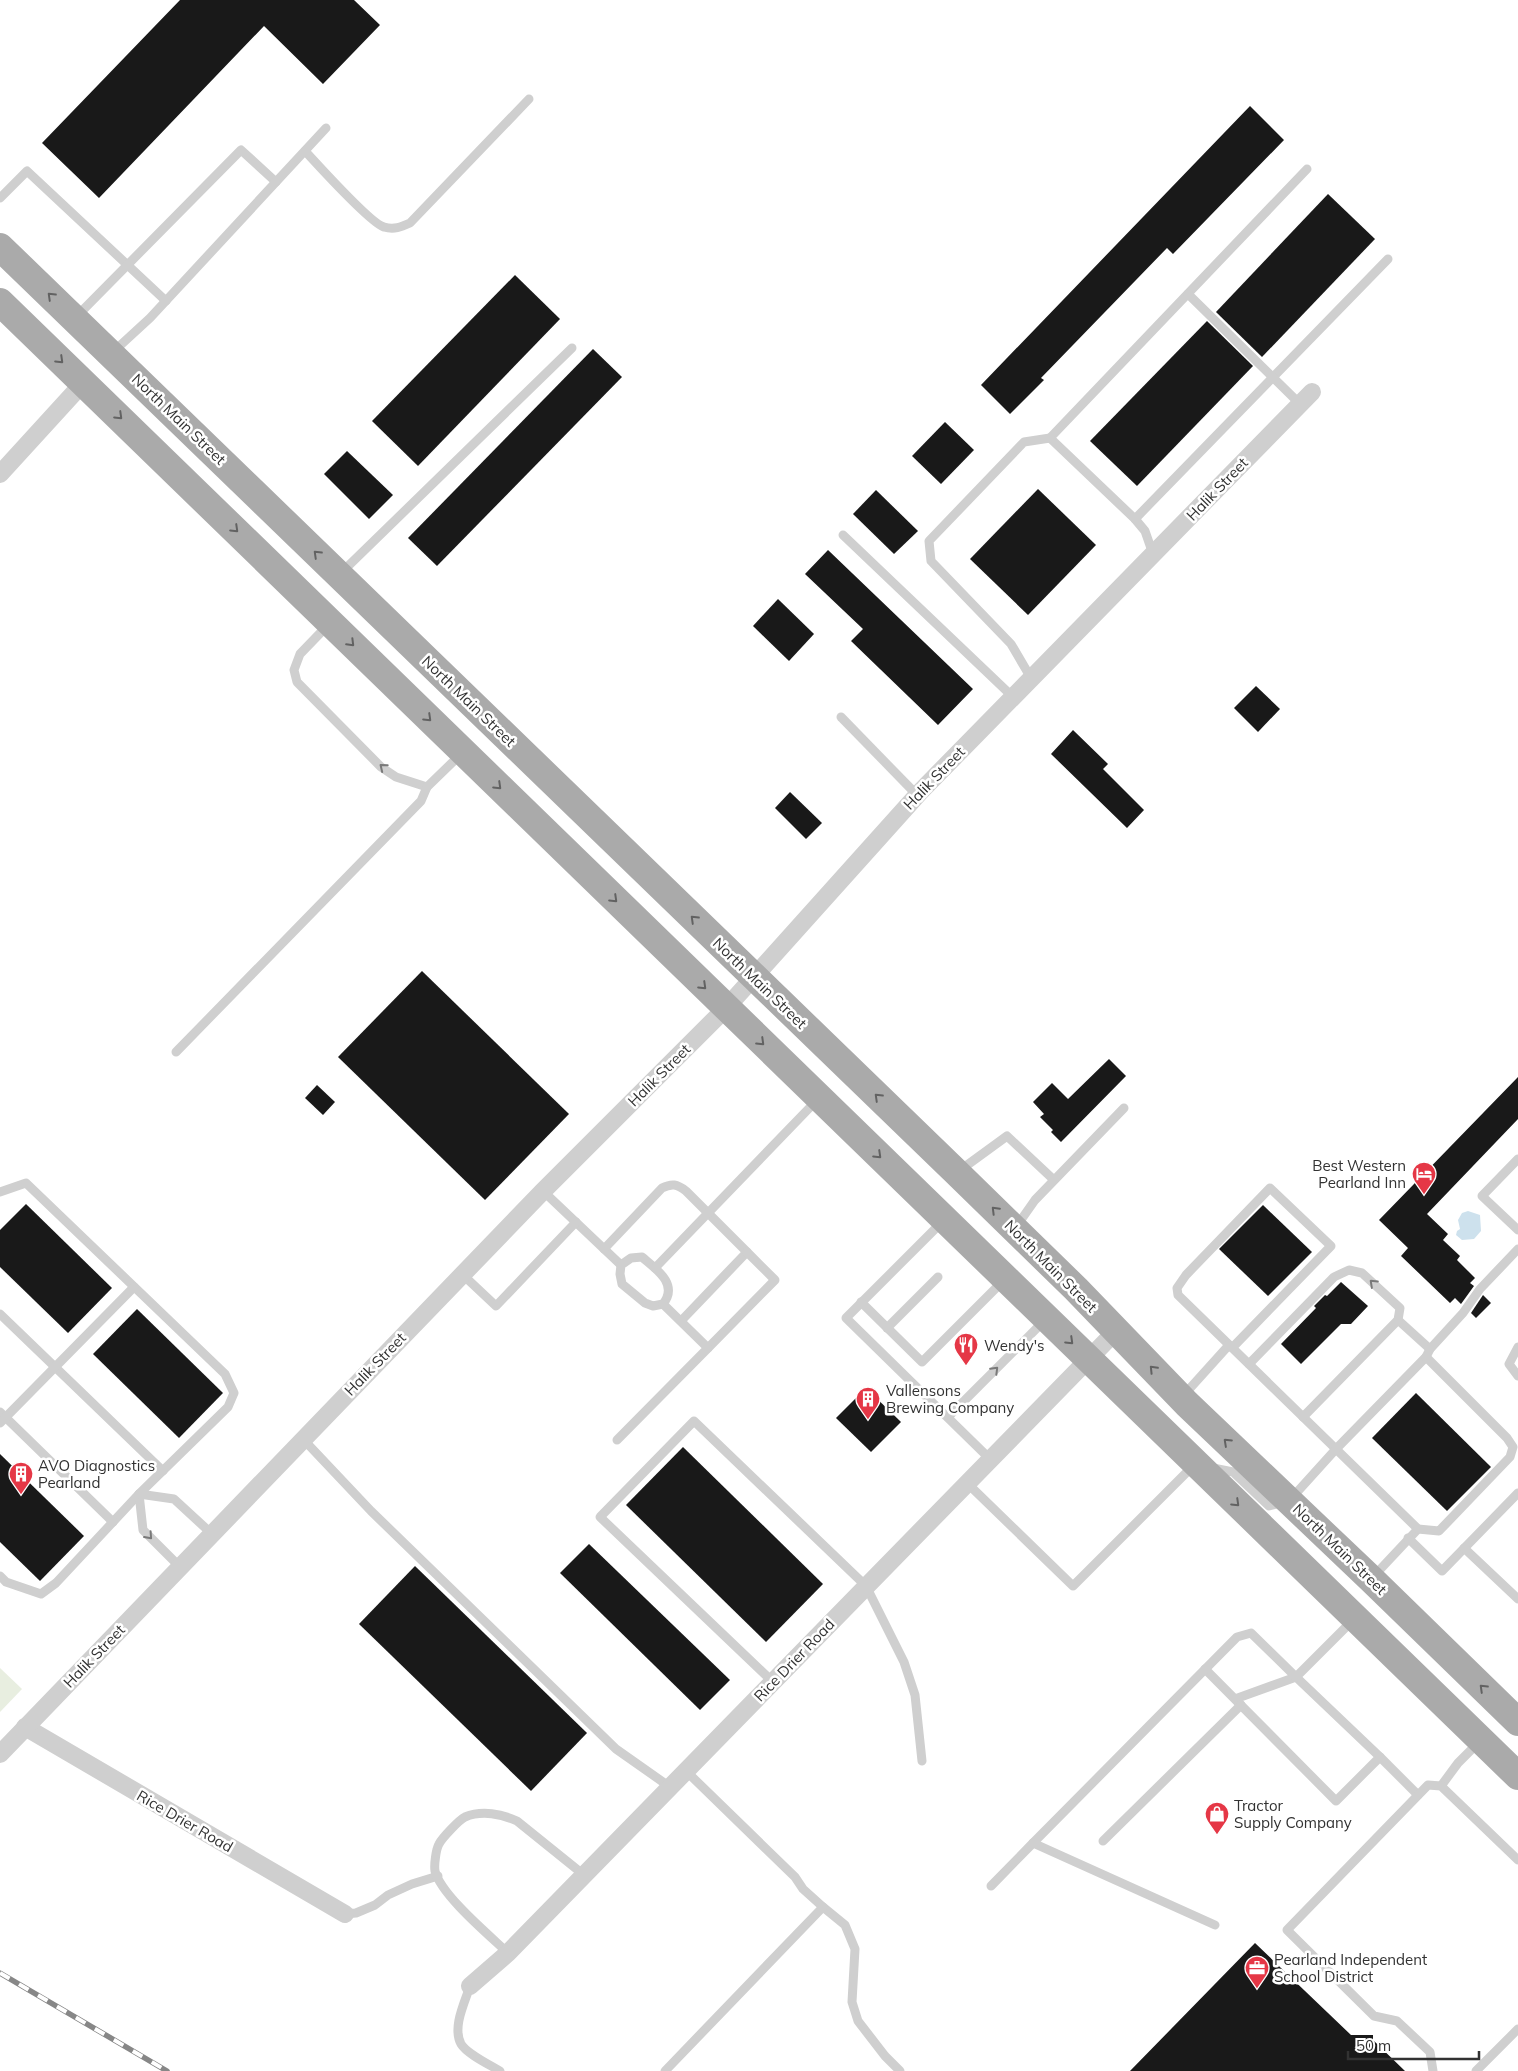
<svg xmlns="http://www.w3.org/2000/svg" width="1518" height="2071" viewBox="0 0 1518 2071" font-family="Mulish,sans-serif">
	<style>
		.green { fill: #e8eee0 }
		.water { fill: #cde1ed }
		.building { fill: #191919 }
		.lines { fill: none; stroke-linecap: round; stroke-linejoin: round }
		.lane { stroke: #cfcfcf; stroke-width: 9 }
		.street { stroke: #cfcfcf; stroke-width: 18 }
		.primary { stroke: #aaa; stroke-width: 28 }
		.rail-casing { stroke: #878787; stroke-width: 5.5 }
		.rail { stroke: #fff; stroke-width: 4; stroke-dasharray: 11; stroke-linecap: butt }
		.oneway { stroke: #626262 }
		.oneway2 { stroke: #797979 }
		.labels { text-anchor: middle; dominant-baseline: central; stroke-width: 5; stroke-linejoin: round; paint-order: stroke }
		.street-label { font-size: 15px; fill: #323232; stroke: #fff }
		.poi-label { font-size: 15px; fill: #323232; stroke: #fff; text-anchor: start }
	</style>
	<rect width="100%" height="100%" fill="#fff"/>
	<polygon class="green" points="0,1668 22,1689 0,1712"/>
	<polygon class="water" points="1468,1211 1480,1215 1481,1231 1474,1239 1462,1240 1456,1235 1457,1231 1460,1229 1458,1220 1462,1213"/>
	<g class="building">
		<polygon points="180,0 354,0 380,25 323,84 264,26 99,198 42,143"/>
		<polygon points="1250,106 1284,140 1173,254 1167,248 1041,378 1044,380 1010,414 981,385"/>
		<polygon points="1328,194 1375,239 1262,357 1216,312"/>
		<polygon points="515,275 560,319 418,466 372,421"/>
		<polygon points="1207,321 1253,366 1137,486 1090,441"/>
		<polygon points="593,349 622,377 437,566 408,538"/>
		<polygon points="945,422 974,450 941,484 912,456"/>
		<polygon points="347,451 393,495 369,519 324,474"/>
		<polygon points="1038,489 1096,545 1028,615 970,559"/>
		<polygon points="876,490 918,531 894,554 853,514"/>
		<polygon points="828,550 973,689 938,725 851,641 863,629 805,574"/>
		<polygon points="778,599 814,634 789,661 753,626"/>
		<polygon points="1256,686 1280,709 1258,732 1234,708"/>
		<polygon points="1073,730 1108,764 1103,769 1144,810 1127,828 1051,754"/>
		<polygon points="790,792 822,823 806,839 775,808"/>
		<polygon points="422,971 569,1114 485,1200 338,1057"/>
		<polygon points="1109,1059 1126,1076 1061,1142 1051,1132 1053,1130 1040,1117 1044,1114 1033,1102 1052,1083 1068,1099"/>
		<polygon points="1518,1077 1518,1119 1427,1214 1448,1234 1443,1240 1460,1256 1457,1260 1475,1278 1470,1283 1474,1286 1461,1304 1455,1298 1450,1303 1401,1256 1408,1248 1379,1220"/>
		<polygon points="317,1085 335,1102 323,1115 305,1098"/>
		<polygon points="26,1204 112,1288 68,1333 0,1267 0,1230"/>
		<polygon points="1263,1205 1312,1252 1268,1296 1219,1249"/>
		<polygon points="1341,1282 1368,1306 1351,1324 1341,1324 1301,1364 1281,1344 1316,1308 1314,1306 1325,1295 1327,1296"/>
		<polygon points="1483,1295 1491,1303 1476,1318 1471,1313"/>
		<polygon points="137,1309 223,1393 179,1438 93,1354"/>
		<polygon points="866,1388 901,1422 871,1452 836,1418"/>
		<polygon points="1416,1393 1491,1467 1447,1511 1372,1438"/>
		<polygon points="683,1447 823,1584 766,1642 626,1505"/>
		<polygon points="0,1454 84,1536 40,1581 0,1542"/>
		<polygon points="589,1544 730,1680 700,1710 560,1573"/>
		<polygon points="415,1566 587,1733 531,1791 359,1624"/>
		<polygon points="1255,1943 1351,2035 1373,2035 1373,2040 1405,2071 1130,2071"/>
	</g>
	<g class="lines">
		<g class="lane">
			<path d="M305,151C318,165 371,224 384,227C394,230 401,227 410,223L529,99"/>
			<polyline points="1307,169 1050,438 1135,519 1388,259"/>
			<polyline points="0,198 27,171 166,301"/>
			<polyline points="1188,294 1300,404"/>
			<polyline points="76,317 241,150 276,182"/>
			<polyline points="113,352 150,318 326,128"/>
			<polyline points="1135,519 1145,531 1153,554"/>
			<polyline points="843,535 1013,697"/>
			<polyline points="341,573 572,348"/>
			<polyline points="328,625 300,654 294,670 297,682 381,767 396,777 427,787"/>
			<polyline points="1031,678 1011,644 931,561 929,541 1024,442 1050,438"/>
			<polyline points="841,717 917,795"/>
			<polyline points="176,1052 421,801 427,787 461,754"/>
			<polyline points="1518,1159 1482,1196 1518,1230"/>
			<polyline points="959,1171 1007,1136 1054,1180"/>
			<polyline points="543,1191 621,1265"/>
			<polyline points="0,1192 26,1183 225,1374 234,1393 228,1407 139,1494 56,1583 41,1594 6,1582 0,1576"/>
			<polyline points="943,1221 846,1318 990,1459"/>
			<polyline points="1016,1227 1035,1200 1124,1108"/>
			<path d="M604,1249L662,1188C672,1183 677,1184 686,1191L747,1252L681,1321"/>
			<path d="M642,1257C656,1269 679,1284 663,1304L653,1306L645,1303L622,1284L620,1274L621,1265L631,1258Z"/>
			<polyline points="655,1268 818,1099"/>
			<polyline points="462,1274 496,1306 576,1222"/>
			<polyline points="861,1302 922,1362 1004,1280"/>
			<polyline points="0,1314 163,1471"/>
			<polyline points="1398,1320 1430,1349"/>
			<polyline points="887,1328 938,1277"/>
			<polyline points="1518,1347 1509,1364 1518,1376"/>
			<polyline points="708,1348 775,1280 747,1252"/>
			<polyline points="1232,1348 1331,1246 1270,1188 1186,1275 1177,1288 1178,1295 1418,1529 1373,1577"/>
			<polyline points="1249,1364 1334,1277 1349,1270 1362,1273 1400,1308 1398,1320 1303,1417"/>
			<polyline points="1183,1396 1229,1345"/>
			<polyline points="0,1412 113,1522"/>
			<polyline points="948,1417 1045,1320"/>
			<polyline points="0,1423 134,1287"/>
			<polyline points="303,1439 371,1511 616,1749 670,1787"/>
			<polyline points="617,1440 708,1348 663,1304"/>
			<polyline points="1213,1468 1233,1472 1269,1506 1289,1501 1336,1449 1426,1357 1430,1349 1463,1313 1480,1289 1518,1249"/>
			<polyline points="967,1483 1073,1586 1193,1466"/>
			<polyline points="139,1494 143,1530 180,1567"/>
			<polyline points="139,1494 174,1499 212,1534"/>
			<polyline points="1418,1529 1439,1531 1510,1457 1513,1447 1507,1438 1426,1357"/>
			<polyline points="1408,1538 1442,1571 1518,1493"/>
			<polyline points="1464,1548 1518,1599"/>
			<polyline points="1205,1669 1336,1801 1380,1757 1296,1677 1235,1699"/>
			<polyline points="773,1682 600,1517 694,1421 866,1586 904,1662 915,1695 922,1761"/>
			<polyline points="1380,1757 1418,1795"/>
			<polyline points="1441,1786 1458,1763 1478,1743"/>
			<polyline points="1103,1841 1241,1705"/>
			<polyline points="991,1886 1033,1843"/>
			<polyline points="823,1907 845,1925 855,1949 852,2002 858,2021 885,2056 900,2071"/>
			<polyline points="345,1914 356,1913 375,1905 388,1895 412,1884 438,1876"/>
			<polyline points="1215,1925 1033,1843 1237,1637 1251,1633 1296,1677 1353,1620"/>
			<path d="M508,1953C489,1935 441,1895 435,1871C434,1865 436,1849 439,1844C442,1838 459,1820 465,1817C482,1810 502,1814 517,1821L584,1875"/>
			<path d="M470,1986C465,2002 452,2027 461,2044C467,2054 490,2065 500,2071"/>
			<polyline points="665,2071 823,1907 803,1889 795,1877 686,1771"/>
			<polyline points="1433,2071 1430,2052 1397,2021 1374,2016 1287,1930 1428,1785 1441,1786 1518,1860"/>
			<polyline points="1476,2071 1518,2029"/>
		</g>
		<g class="street">
			<polyline points="0,474 84,382"/>
			<polyline points="25,1727 345,1914"/>
			<polyline points="0,1754 543,1191 726,1008 920,792 1312,392"/>
			<polyline points="470,1986 508,1953 1116,1331"/>
		</g>
		<g class="primary">
			<polyline points="0,247 956,1172 1076,1289 1187,1404 1371,1579 1518,1722"/>
			<polyline points="0,302 1518,1776"/>
		</g>
		<defs>
			<polyline id="rail" points="0,1973 167,2071"/>
		</defs>
		<use href="#rail" class="rail-casing"/>
		<use href="#rail" class="rail"/>
	</g>
	<defs><path id="oneway-chevron" d="M-2-3.5L2.5 0L-2 3.5" fill="none" stroke-width="1.6" stroke-linecap="round" stroke-linejoin="round" transform="scale(1.25)"/></defs>
	<g class="oneway">
		<use href="#oneway-chevron" transform="translate(51 296) rotate(-136)"/>
		<use href="#oneway-chevron" transform="translate(60 360) rotate(44)"/>
		<use href="#oneway-chevron" transform="translate(119 416) rotate(44)"/>
		<use href="#oneway-chevron" transform="translate(235 529) rotate(44)"/>
		<use href="#oneway-chevron" transform="translate(317 554) rotate(-136)"/>
		<use href="#oneway-chevron" transform="translate(351 643) rotate(45)"/>
		<use href="#oneway-chevron" transform="translate(428 718) rotate(44)"/>
		<use href="#oneway-chevron" transform="translate(498 786) rotate(44)"/>
		<use href="#oneway-chevron" transform="translate(614 899) rotate(44)"/>
		<use href="#oneway-chevron" transform="translate(694 919) rotate(-136)"/>
		<use href="#oneway-chevron" transform="translate(703 986) rotate(44)"/>
		<use href="#oneway-chevron" transform="translate(761 1042) rotate(44)"/>
		<use href="#oneway-chevron" transform="translate(878 1097) rotate(-136)"/>
		<use href="#oneway-chevron" transform="translate(878 1155) rotate(44)"/>
		<use href="#oneway-chevron" transform="translate(995 1210) rotate(-135)"/>
		<use href="#oneway-chevron" transform="translate(1070 1341) rotate(44)"/>
		<use href="#oneway-chevron" transform="translate(1153 1369) rotate(-134)"/>
		<use href="#oneway-chevron" transform="translate(1227 1442) rotate(-137)"/>
		<use href="#oneway-chevron" transform="translate(1236 1503) rotate(44)"/>
		<use href="#oneway-chevron" transform="translate(1483 1688) rotate(-136)"/>
	</g>
	<g class="oneway2">
		<use href="#oneway-chevron" transform="translate(383 767) rotate(-141)"/>
		<use href="#oneway-chevron" transform="translate(1373 1283) rotate(-137)"/>
		<use href="#oneway-chevron" transform="translate(995 1370) rotate(-45)"/>
		<use href="#oneway-chevron" transform="translate(149 1536) rotate(48)"/>
	</g>
	<defs>
		<symbol id="hotel-pin" viewBox="-11 -11 22 30"><path d="M0 17L-7.5 6A9.5 9.5 0 1 1 7.5 6Z" fill="#e53746" stroke="#fff"/><path d="M-6-4.5h1.5V1H6V5H4.5V3h-9V5H-6ZM-4 0a1.8 1.8 0 1 1 3.6 0ZM.5 0V-2.5h3Q6-2.5 6 0Z" fill="#fff"/></symbol>
		<symbol id="restaurant-pin" viewBox="-11 -11 22 30"><path d="M0 17L-7.5 6A9.5 9.5 0 1 1 7.5 6Z" fill="#e53746" stroke="#fff"/><path d="M-5-6h1v4h1v-4h1v4h1v-4h1v5L-1.5 .5V6h-2V.5L-5-1ZM5-6V6H3V1.5H1.5Q1.5-4 5-6Z" fill="#fff"/></symbol>
		<symbol id="building-pin" viewBox="-11 -11 22 30"><path d="M0 17L-7.5 6A9.5 9.5 0 1 1 7.5 6Z" fill="#e53746" stroke="#fff"/><path d="M-4-6H4V6H1V3H-1V6H-4ZM-2.5-4.3h1.7v1.8h-1.7ZM.8-4.3h1.7v1.8H.8ZM-2.5-1h1.7V.8h-1.7ZM.8-1h1.7V.8H.8Z" fill="#fff"/></symbol>
		<symbol id="shop-pin" viewBox="-11 -11 22 30"><path d="M0 17L-7.5 6A9.5 9.5 0 1 1 7.5 6Z" fill="#e53746" stroke="#fff"/><path d="M-5-2.5h2.3a2.7 3.5 0 0 1 5.4 0H5L5.5 6h-11ZM-1.5-2.5h3a1.5 2.3 0 0 0-3 0Z" fill="#fff"/></symbol>
		<symbol id="office-pin" viewBox="-11 -11 22 30"><path d="M0 17L-7.5 6A9.5 9.5 0 1 1 7.5 6Z" fill="#e53746" stroke="#fff"/><path d="M-6-3h4V-5.5h4V-3h4V5H-6ZM-1-4.5V-3h2v-1.5ZM-6 0V1H6V0Z" fill="#fff"/></symbol>
	</defs>
	<g fill-rule="evenodd">
		<use href="#hotel-pin" x="1410" y="1160" width="28" height="38"/>
		<use href="#restaurant-pin" x="952" y="1331" width="28" height="38"/>
		<use href="#building-pin" x="854" y="1385" width="28" height="38"/>
		<use href="#building-pin" x="7" y="1460" width="28" height="38"/>
		<use href="#shop-pin" x="1203" y="1800" width="28" height="38"/>
		<use href="#office-pin" x="1243" y="1954" width="28" height="38"/>
	</g>
	<g class="labels">
		<g class="street-label">
			<text transform="translate(179 419) rotate(44)">North Main Street</text>
			<text transform="translate(1217 489) rotate(-46)">Halik Street</text>
			<text transform="translate(469 701) rotate(44)">North Main Street</text>
			<text transform="translate(934 778) rotate(-46)">Halik Street</text>
			<text transform="translate(760 983) rotate(44)">North Main Street</text>
			<text transform="translate(659 1075) rotate(-45)">Halik Street</text>
			<text transform="translate(1051 1266) rotate(45)">North Main Street</text>
			<text transform="translate(375 1364) rotate(-46)">Halik Street</text>
			<text transform="translate(1340 1549) rotate(44)">North Main Street</text>
			<text transform="translate(94 1656) rotate(-46)">Halik Street</text>
			<text transform="translate(794 1660) rotate(-46)">Rice Drier Road</text>
			<text transform="translate(185 1821) rotate(30)">Rice Drier Road</text>
		</g>
		<g class="poi-label">
			<text x="1406" y="1165" text-anchor="end">Best Western<tspan x="1406" dy="17">Pearland Inn</tspan></text>
			<text x="984" y="1345">Wendy's</text>
			<text x="886" y="1390">Vallensons<tspan x="886" dy="17">Brewing Company</tspan></text>
			<text x="38" y="1465">AVO Diagnostics<tspan x="38" dy="17">Pearland</tspan></text>
			<text x="1234" y="1805">Tractor<tspan x="1234" dy="17">Supply Company</tspan></text>
			<text x="1274" y="1959">Pearland Independent<tspan x="1274" dy="17">School District</tspan></text>
		</g>
	</g>
	<path d="M1348 2051v8h131v-8" fill="none" stroke="#323232" stroke-width="2.5"/>
	<text x="1356" y="2051" font-size="15" fill="#323232" stroke="#ffffff" stroke-width="4" paint-order="stroke">50 m</text>
</svg>
